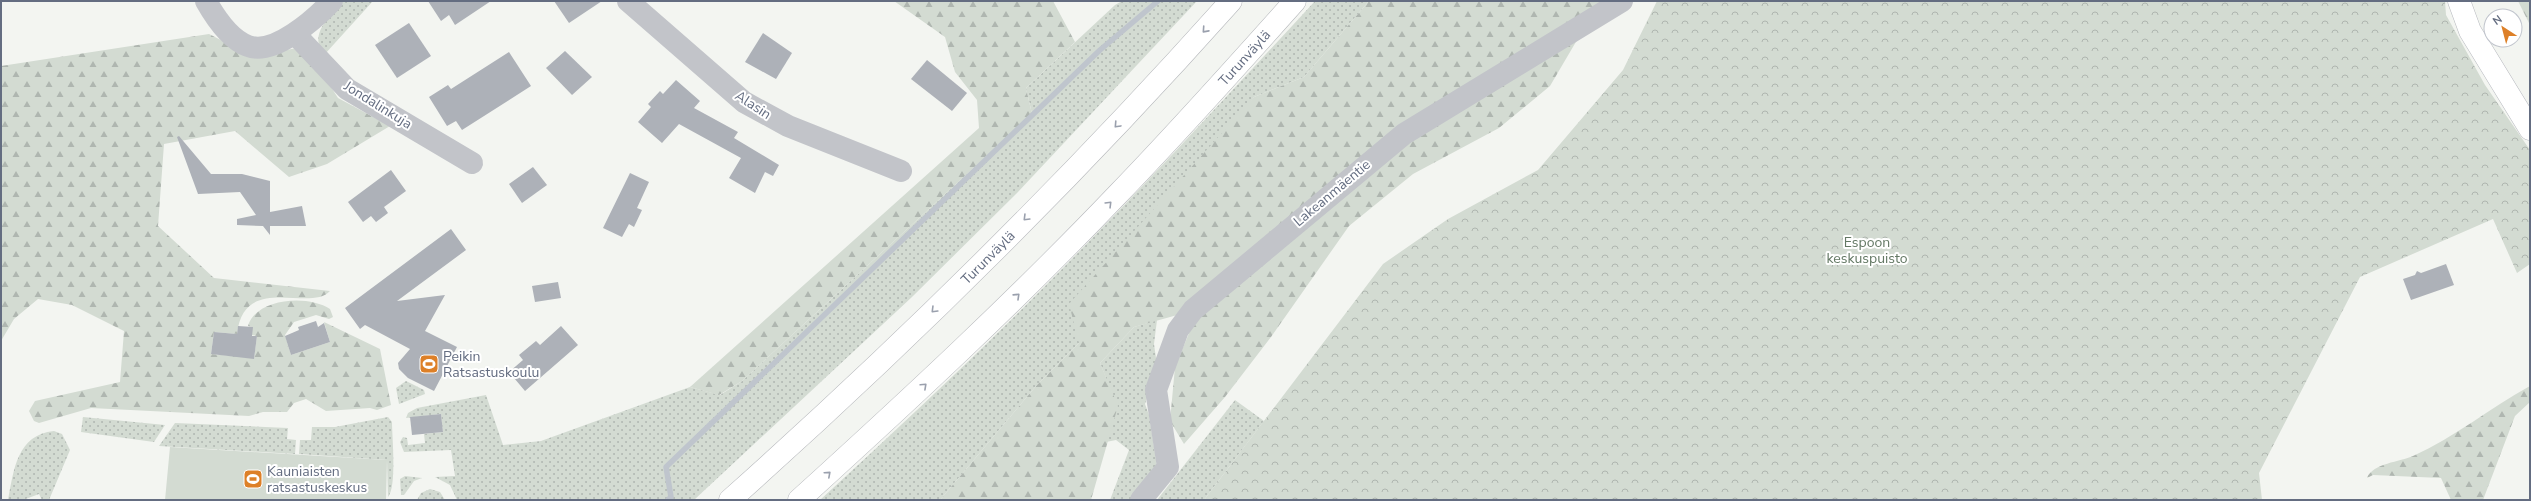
<svg xmlns="http://www.w3.org/2000/svg" width="2531" height="501" viewBox="0 0 2531 501" font-family="'Nunito Sans',sans-serif">
	<style>
		.grass { fill: url(#grass-dots) }
		.forest { fill: url(#forest-firs) }
		.park { fill: url(#park-crowns) }
		.pitch { fill: #d3dbd2 }
		.lines { fill: none; stroke-linecap: round; stroke-linejoin: round }
		.stream { stroke: #bfc5cd; stroke-width: 5.5 }
		.building { fill: #adb1b8 }
		.secondary-casing { stroke: #b7b9bf; stroke-width: 23 }
		.motorway-casing { stroke: #b5b7bb; stroke-width: 23 }
		.minor { stroke: #c2c4c9; stroke-width: 22 }
		.tertiary { stroke: #c2c4c9; stroke-width: 22 }
		.secondary { stroke: #fff; stroke-width: 22 }
		.motorway { stroke: #fff; stroke-width: 22 }
		.oneway { stroke: #9aa0ad }
		.labels { text-anchor: middle; dominant-baseline: central; stroke-width: 4; stroke-linejoin: round; paint-order: stroke }
		.street-label { font-size: 14px; fill: #646d81; stroke: #fff }
		.park-label { font-size: 14px; fill: #637864; stroke: #fff }
		.poi-label { font-size: 14px; fill: #646d81; stroke: #fff; text-anchor: start }
	</style>
	<defs>
		<pattern id="grass-dots" width="8" height="8" patternUnits="userSpaceOnUse"><rect width="8" height="8" fill="#d3dbd2"/><path d="M2 2h.1M6 6h.1" fill="none" stroke="#afb6b0" stroke-width="1.8" stroke-linecap="round"/></pattern>
		<pattern id="forest-firs" width="22" height="20" patternUnits="userSpaceOnUse"><rect width="22" height="20" fill="#d3dbd2"/><path d="M5 1l3.5 6h-7zM16 11l3.5 6h-7z" fill="#afb6b0"/></pattern>
		<pattern id="park-crowns" width="20" height="18" patternUnits="userSpaceOnUse"><rect width="20" height="18" fill="#d3dbd2"/><path d="M2 6a3 3 0 1 1 6 0M12 15a3 3 0 1 1 6 0" fill="none" stroke="#afb6b0"/></pattern>
	</defs>
	<rect width="100%" height="100%" fill="#f3f5f1"/>
	<g class="grass">
		<path d="M342,1H373L325,54C307,36 330,16 342,1Z"/>
		<polygon points="1122,1 1197,1 1017,193 912,297 694,500 457,500 450,485 435,477 455,476 451,450 404,452 400,442 403,437 407,438 408,445 425,443 424,434 443,432 441,414 406,418 408,413 417,408 486,395 503,445 541,441 690,387 720,395 742,381 1032,114 1026,88 1115,5"/>
		<path d="M1315,1H1369L1304,77L1254,97L1079,343L1036,386L940,500H820C903,424 984,348 1063,268C1149,181 1232,91 1315,1Z"/>
		<polygon points="1157,320 1154,344 1157,365 1145,404 1149,415 1158,472 1138,500 1110,500 1129,450 1116,440 1106,442 1117,406 1100,363 1134,327"/>
		<polygon points="406,381 424,390 425,394 399,404 396,388"/>
		<polygon points="1235,400 1264,421 1204,500 1157,500"/>
		<polygon points="83,417 165,425 154,442 81,432"/>
		<path d="M388,417L392,422C392,437 397,487 388,497L387,460L299,454L300,440H311L312,427H335Z"/>
		<polygon points="175,423 288,428 287,439 296,440 295,454 159,446"/>
		<path d="M54,431L62,434L70,450L49,500H42L39,494L23,500H8C14,469 17,435 54,431Z"/>
		<polygon points="405,476 422,478 414,481 404,495 401,495 400,479"/>
		<polygon points="430,489 440,492 445,500 417,500 421,493"/>
	</g>
	<g class="forest">
		<polygon points="894,1 1053,1 1075,42 1026,88 1032,114 742,381 719,395 690,387 979,128 977,100 955,72 945,37"/>
		<polygon points="1369,1 1600,1 1550,86 1499,128 1413,174 1349,226 1271,337 1225,397 1184,444 1170,421 1175,367 1199,309 1134,327 1100,363 1118,406 1091,500 940,500 1036,386 1079,343 1069,304 1254,97 1304,77"/>
		<polygon points="2518,1 2530,1 2530,25"/>
		<path d="M209,34C248,54 253,57 297,48L313,59L338,98L390,126L327,164L289,177L235,131L164,144L158,226L214,278L330,291C310,313 244,272 237,334L214,332L211,354L254,358L257,336L252,335V327L248,326C256,298 308,294 330,309L333,317L329,319L316,315L294,322L285,335L291,355L330,342L324,322L380,349L391,405L377,410L370,408L326,411L306,399L294,403L287,412H263L249,416L91,408L39,423L34,421L29,411L35,401L120,382L124,331L72,305L38,299L14,319L1,341V66Z"/>
		<path d="M2530,386V402L2515,416L2483,500H2451L2441,478L2373,475L2367,478C2373,463 2400,462 2413,456C2455,437 2490,408 2530,386Z"/>
	</g>
	<polygon class="park" points="1657,1 2445,1 2446,15 2485,85 2530,150 2530,264 2517,273 2493,219 2360,277 2259,473 2262,500 1204,500 1383,264 1448,219 1538,170 1623,70"/>
	<polygon class="pitch" points="170,447 387,460 386,500 165,500"/>
	<g class="lines">
		<polyline class="stream" points="668,500 671,497 666,467 1100,50 1158,1"/>
	</g>
	<g class="building">
		<polygon points="428,1 491,1 455,25 449,15 441,21"/>
		<polygon points="554,1 602,1 569,23"/>
		<polygon points="409,23 431,56 397,78 375,45"/>
		<polygon points="763,33 792,53 776,79 745,62"/>
		<polygon points="565,51 592,77 572,95 546,68"/>
		<polygon points="509,52 531,86 462,130 456,121 447,126 429,97 448,85 451,89"/>
		<polygon points="927,60 967,93 952,111 911,79"/>
		<polygon points="676,80 700,101 694,108 738,132 734,138 779,165 773,176 765,172 755,193 729,178 741,158 679,124 662,143 638,122 651,107 648,104 660,91 663,94"/>
		<polygon points="179,136 211,174 242,174 270,181 270,212 302,206 306,226 270,226 270,235 263,226 237,225 237,219 256,215 240,192 198,194 177,137"/>
		<polygon points="533,167 547,185 522,203 509,184"/>
		<polygon points="391,170 406,191 384,207 388,213 376,222 371,216 363,222 348,202"/>
		<polygon points="630,173 649,182 637,208 642,210 634,227 629,224 622,237 603,228"/>
		<polygon points="451,229 466,250 397,301 445,295 425,331 457,347 434,391 408,378 399,369 398,363 410,349 365,325 360,329 345,308"/>
		<polygon points="2446,264 2454,285 2411,300 2403,279 2415,275 2417,271 2421,273"/>
		<polygon points="558,282 561,298 535,302 532,286"/>
		<polygon points="316,321 318,327 324,323 330,342 291,355 285,336 299,330 298,327"/>
		<polygon points="238,326 253,327 252,336 257,336 254,359 211,354 214,332 237,334"/>
		<polygon points="561,326 578,345 525,391 509,372 523,360 519,355 536,341 540,345"/>
		<polygon points="441,414 443,432 412,435 410,417"/>
	</g>
	<g class="lines">
		<defs>
			<polyline id="secondary" points="2459,1 2470,31 2530,129"/>
			<g id="motorway">
				<path id="s1" d="M730,500C906,343 1074,177 1231,1"/>
				<path id="s2" d="M799,500C908,401 1016,301 1118,194C1179,131 1237,66 1295,1"/>
			</g>
		</defs>
		<use href="#secondary" class="secondary-casing"/>
		<use href="#motorway" class="motorway-casing"/>
		<g class="minor">
			<polyline points="628,1 744,102 788,126 901,171"/>
			<polyline points="295,34 347,89 472,163"/>
			<polyline points="1141,500 1168,467 1156,390 1178,330 1193,310 1404,134 1622,1"/>
		</g>
		<path class="tertiary" d="M206,1C215,17 229,39 248,46C274,56 315,19 332,1"/>
		<use href="#secondary" class="secondary"/>
		<use href="#motorway" class="motorway"/>
	</g>
	<defs><path id="oneway-chevron" d="M-2-3.5L2.5 0L-2 3.5" fill="none" stroke-width="1.6" stroke-linecap="round" stroke-linejoin="round"/></defs>
	<g class="oneway">
		<use href="#oneway-chevron" transform="translate(1205 30) rotate(132)"/>
		<use href="#oneway-chevron" transform="translate(1117 125) rotate(133)"/>
		<use href="#oneway-chevron" transform="translate(1109 204) rotate(-45)"/>
		<use href="#oneway-chevron" transform="translate(1026 218) rotate(135)"/>
		<use href="#oneway-chevron" transform="translate(1017 296) rotate(-44)"/>
		<use href="#oneway-chevron" transform="translate(934 310) rotate(135)"/>
		<use href="#oneway-chevron" transform="translate(924 386) rotate(-43)"/>
		<use href="#oneway-chevron" transform="translate(828 474) rotate(-42)"/>
	</g>
	<defs>
		<symbol id="stadium-square" viewBox="-11 -11 22 22"><rect x="-9" y="-9" width="18" height="18" rx="4" fill="#dd8028" stroke="#fff"/><path d="M0-5a6.5 5 0 1 0 0 10a6.5 5 0 1 0 0-10ZM-3.5-1.8h7v3.6h-7Z" fill="#fff"/></symbol>
	</defs>
	<g fill-rule="evenodd">
		<use href="#stadium-square" x="418" y="353" width="22" height="22"/>
		<use href="#stadium-square" x="242" y="468" width="22" height="22"/>
	</g>
	<g class="labels">
		<g class="street-label">
			<text stroke="none"><textPath href="#s2" startOffset="628">Turunväylä</textPath></text>
			<text transform="translate(378 105) rotate(32)">Jondalinkuja</text>
			<text transform="translate(753 105) rotate(33)">Alasin</text>
			<text transform="translate(1332 193) rotate(-40)">Lakeanmäentie</text>
			<text stroke="none"><textPath href="#s1" startOffset="354">Turunväylä</textPath></text>
		</g>
		<g class="park-label">
			<text x="1867" y="242">Espoon<tspan x="1867" dy="16">keskuspuisto</tspan></text>
		</g>
		<g class="poi-label">
			<text x="443" y="356">Peikin<tspan x="443" dy="16">Ratsastuskoulu</tspan></text>
			<text x="267" y="471">Kauniaisten<tspan x="267" dy="16">ratsastuskeskus</tspan></text>
		</g>
	</g>
	<rect width="2531" height="501" fill="none" stroke="#646d81" stroke-width="4"/>
	<g transform="translate(2503 28) rotate(324)"><circle r="19" fill="#ffffff" stroke="#c1c5cd"/>
	<path d="M0-3L7 15L0 10L-7 15Z" fill="#dd8028"/>
	<text y="-6" font-size="11" font-weight="bold" text-anchor="middle" fill="#646d81">N</text>
	</g>
</svg>
